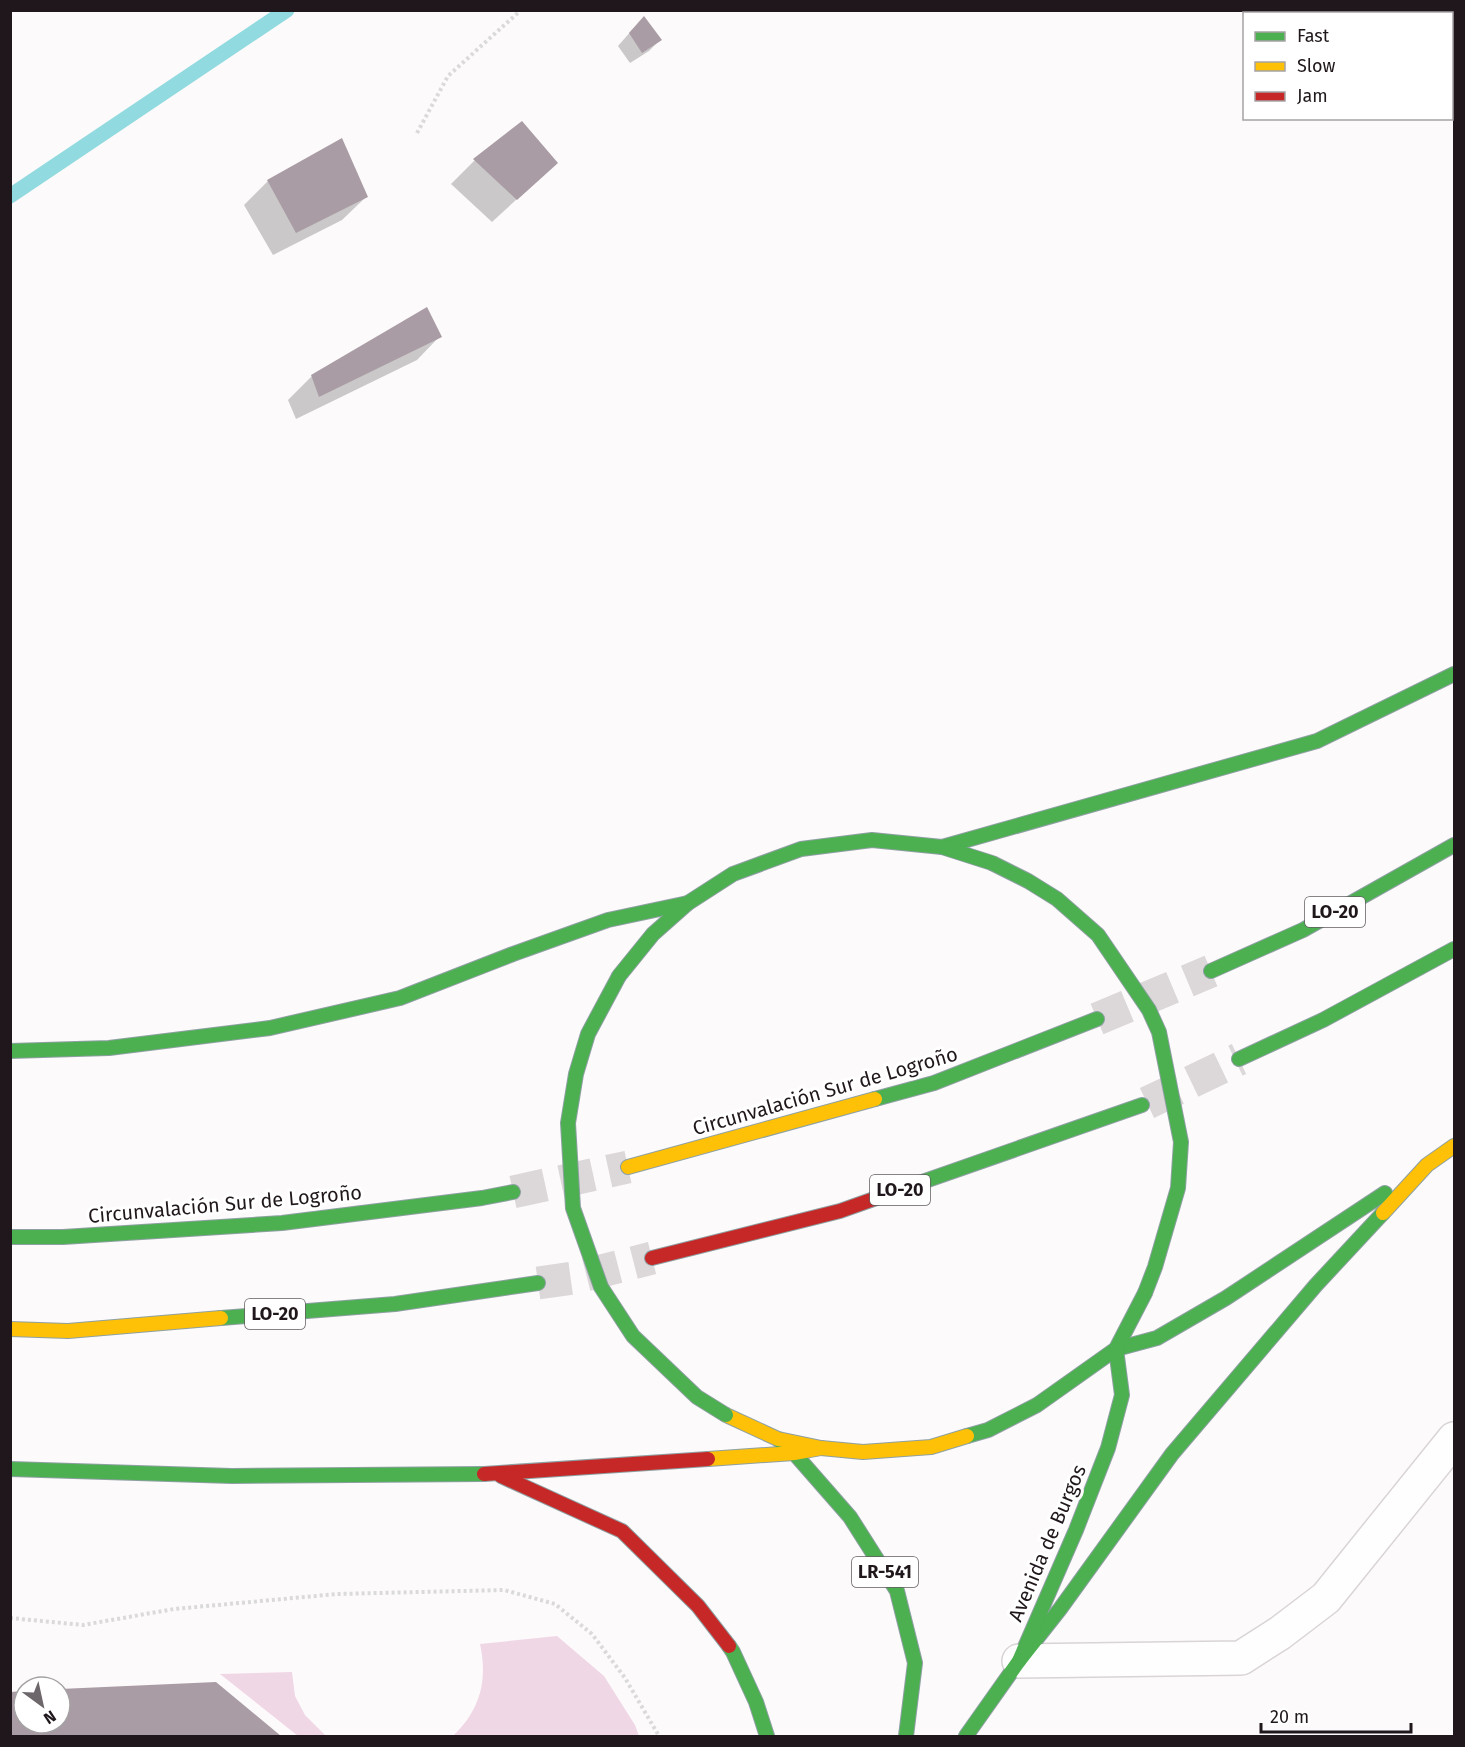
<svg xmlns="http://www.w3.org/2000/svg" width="1465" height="1747" viewBox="0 0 1465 1747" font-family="'Fira Sans',sans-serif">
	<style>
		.green { fill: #f0d7e6 }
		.shadow { fill: #0003 }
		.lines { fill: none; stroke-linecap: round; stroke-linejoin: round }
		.stream { stroke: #91dadf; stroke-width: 15 }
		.building { fill: #a99ca4 }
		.highway-tunnel { stroke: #dcd8da; stroke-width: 33; stroke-dasharray: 33 16; stroke-linecap: butt }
		.street-casing { stroke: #d9d4d7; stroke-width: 36 }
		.fast-casing { stroke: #8ea0a2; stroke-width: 16 }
		.slow-casing { stroke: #8ea0a2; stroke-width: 16 }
		.jam-casing { stroke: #8ea0a2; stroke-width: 16 }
		.path { stroke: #dadada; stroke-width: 4; stroke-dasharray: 3 3; stroke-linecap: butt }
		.street { stroke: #fffefe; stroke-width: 33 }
		.fast { stroke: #4caf50; stroke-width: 14 }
		.slow { stroke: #ffc107; stroke-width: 14 }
		.jam { stroke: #c62828; stroke-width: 14 }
		.fast-bridge-casing { stroke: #8ea0a2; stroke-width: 16; stroke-linecap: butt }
		.fast-bridge { stroke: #4caf50; stroke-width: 14 }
		.labels { text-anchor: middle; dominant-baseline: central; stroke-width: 6; stroke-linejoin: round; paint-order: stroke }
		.shield { fill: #fff; stroke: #625d60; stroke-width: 1.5 }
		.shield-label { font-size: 18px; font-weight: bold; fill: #1f171c }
		.street-label { font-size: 20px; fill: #1f171c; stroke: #fff }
	</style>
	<rect width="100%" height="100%" fill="#fdfafb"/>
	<g class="green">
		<path d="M557,1636L604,1676L635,1725L639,1736H453C480,1710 488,1681 480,1644Z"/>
		<polygon points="292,1672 295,1696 305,1715 326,1736 298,1736 220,1674"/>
	</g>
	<g class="shadow">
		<polygon points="632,30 660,40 649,51 630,63 618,46"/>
		<polygon points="522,123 556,163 492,222 451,184 474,161"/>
		<polygon points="341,140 366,197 342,220 273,255 244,205 268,181"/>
		<polygon points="427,310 440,336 417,360 296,419 288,400 311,377"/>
		<polygon points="215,1683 279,1736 10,1736 10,1693 24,1693 24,1723 60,1723 60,1691"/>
	</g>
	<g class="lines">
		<polyline class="stream" points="10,196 287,10"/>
	</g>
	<g class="building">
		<polygon points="644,16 662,40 642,53 629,33"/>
		<polygon points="522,121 558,163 517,200 473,159"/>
		<polygon points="342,138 368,197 296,233 267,180"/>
		<polygon points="427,307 442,337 319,397 311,375"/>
		<polygon points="216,1682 281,1736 10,1736 10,1692 24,1691 24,1723 60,1723 60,1689"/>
	</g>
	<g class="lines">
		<g class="highway-tunnel">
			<polyline points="1097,1019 1211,971"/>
			<polyline points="1147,1103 1239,1059"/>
			<polyline points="513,1192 628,1167"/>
			<polyline points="538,1283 574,1278 652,1258"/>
		</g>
		<defs>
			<polyline id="street" points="1019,1661 1241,1658 1280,1633 1326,1598 1454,1439"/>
			<g id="fast">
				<polyline points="942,847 1317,741 1454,674"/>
				<polyline points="1211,971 1303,930 1454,845"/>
				<polyline points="619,976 653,934 688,903 733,874 801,849 872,840 942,847 992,863"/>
				<polyline points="10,1051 109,1048 270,1028 400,998 513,954 608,920 688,903"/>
				<polyline points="1239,1059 1323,1020 1454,949"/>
				<polyline points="875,1099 934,1083 1097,1019"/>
				<polyline points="902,1189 1142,1105"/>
				<polyline points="10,1237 63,1237 282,1223 482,1198 513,1192"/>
				<polyline points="221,1318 395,1304 538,1283"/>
				<polyline points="1116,1349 1157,1338 1226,1298 1385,1193"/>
				<polyline points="967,1436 988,1430 1037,1405 1116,1349 1145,1293"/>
				<polyline points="778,1439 794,1453 850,1517 897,1591 915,1663 906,1736"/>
				<polyline points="10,1469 232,1476 484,1474"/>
				<polyline points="729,1646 733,1652 756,1702 767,1736"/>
				<polyline points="1019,1661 1060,1609 1172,1454 1316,1285 1383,1213"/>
				<polyline points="966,1736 1019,1661 1076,1530 1108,1448 1122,1395 1116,1349"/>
			</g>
			<g id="slow">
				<polyline points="628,1167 875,1099"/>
				<polyline points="1383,1213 1427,1165 1454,1146"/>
				<polyline points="10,1329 68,1331 221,1318"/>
				<polyline points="726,1415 778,1439 821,1448 863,1452 931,1447 967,1436"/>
				<polyline points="708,1459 794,1453 821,1448"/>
			</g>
			<g id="jam">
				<polyline points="652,1258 840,1211 902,1189"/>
				<polyline points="484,1474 708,1459"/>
				<polyline points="501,1476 622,1531 698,1606 729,1646"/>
			</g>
		</defs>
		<use href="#street" class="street-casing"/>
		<use href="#fast" class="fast-casing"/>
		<use href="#slow" class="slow-casing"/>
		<use href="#jam" class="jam-casing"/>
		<g class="path">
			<polyline points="417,133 448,76 521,10"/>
			<polyline points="10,1618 83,1625 174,1609 337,1594 504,1590 555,1604 592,1634 625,1678 659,1736"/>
		</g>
		<use href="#street" class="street"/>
		<use href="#fast" class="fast"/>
		<use href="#slow" class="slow"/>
		<use href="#jam" class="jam"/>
		<defs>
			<g id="fast-bridge">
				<polyline points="992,863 1028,881 1057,899 1098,935 1149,1010 1159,1032 1181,1142 1178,1188 1155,1267 1145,1293"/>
				<polyline points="619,976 588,1034 576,1074 568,1123 573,1208 601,1287 633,1336 697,1397 726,1415"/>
			</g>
		</defs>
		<use href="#fast-bridge" class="fast-bridge-casing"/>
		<use href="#fast-bridge" class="fast-bridge"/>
	</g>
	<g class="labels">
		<g class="shield">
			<rect x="1305" y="897" width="60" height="30" rx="4.5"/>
			<rect x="870" y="1175" width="60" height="30" rx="4.5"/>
			<rect x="245" y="1299" width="60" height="30" rx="4.5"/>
			<rect x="852" y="1557" width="66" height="30" rx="4.5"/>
		</g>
		<g class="shield-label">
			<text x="1335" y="912">LO-20</text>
			<text x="900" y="1190">LO-20</text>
			<text x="275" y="1314">LO-20</text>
			<text x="885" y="1572">LR-541</text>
		</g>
		<g class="street-label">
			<text transform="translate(825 1091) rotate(-16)">Circunvalación Sur de Logroño</text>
			<text transform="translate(225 1204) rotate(-5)">Circunvalación Sur de Logroño</text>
			<text transform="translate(1047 1543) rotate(-67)">Avenida de Burgos</text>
		</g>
	</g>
	<rect width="1465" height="1747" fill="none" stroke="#1f171c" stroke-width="24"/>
	<rect x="1243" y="12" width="210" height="108" fill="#ffffff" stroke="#a5a2a4" stroke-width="1.5"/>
	<rect x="1255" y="32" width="30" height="9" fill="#4caf50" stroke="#a5a2a4" stroke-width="1.5"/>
	<text x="1297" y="42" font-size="18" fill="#1f171c">Fast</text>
	<rect x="1255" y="62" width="30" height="9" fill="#ffc107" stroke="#a5a2a4" stroke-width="1.5"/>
	<text x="1297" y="72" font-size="18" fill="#1f171c">Slow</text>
	<rect x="1255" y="92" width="30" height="9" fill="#c62828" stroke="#a5a2a4" stroke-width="1.5"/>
	<text x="1297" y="102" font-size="18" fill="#1f171c">Jam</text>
	<g transform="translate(42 1705) rotate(147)"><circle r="28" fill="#ffffff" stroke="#a5a2a4" stroke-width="1.5"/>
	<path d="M0-4.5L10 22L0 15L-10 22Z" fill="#6d666a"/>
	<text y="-9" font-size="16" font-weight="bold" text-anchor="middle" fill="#1f171c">N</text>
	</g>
	<path d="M1261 1723v9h150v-9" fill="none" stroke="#1f171c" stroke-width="3"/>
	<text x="1270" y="1723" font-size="18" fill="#1f171c" stroke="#ffffff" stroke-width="4.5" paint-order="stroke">20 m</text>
</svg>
